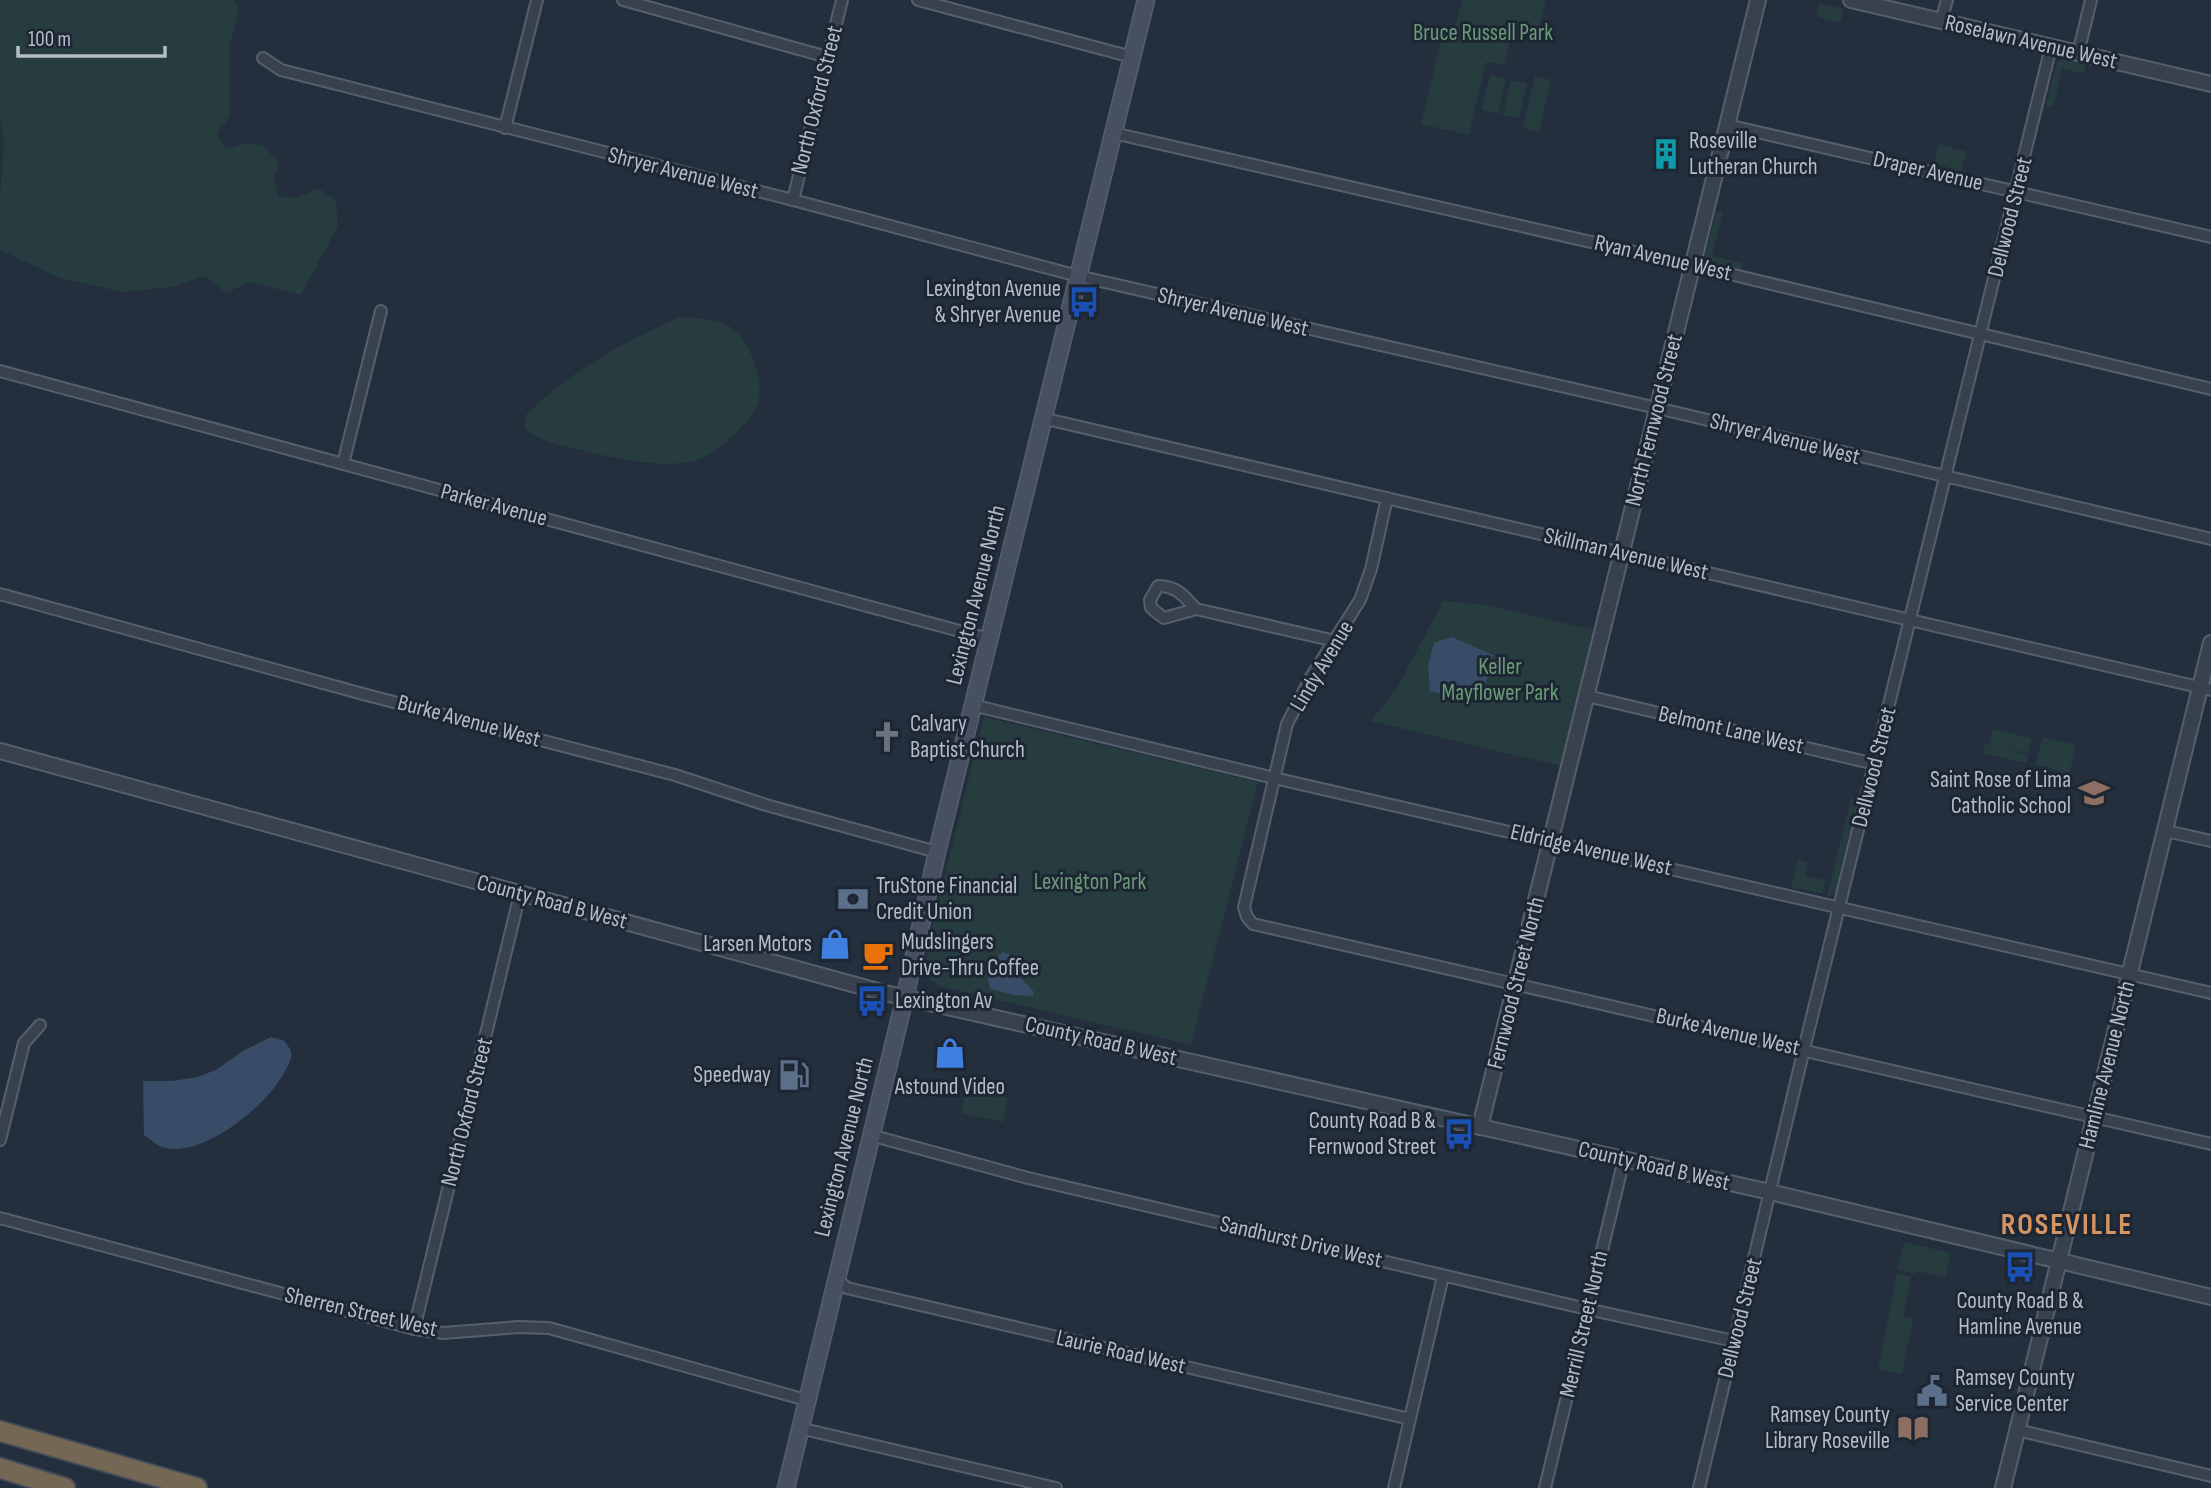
<svg xmlns="http://www.w3.org/2000/svg" width="2211" height="1488" viewBox="0 0 2211 1488" font-family="'Sofia Sans Condensed',sans-serif">
	<style>
		.green { fill: #263c3f }
		.water { fill: #394c67 }
		.lines { fill: none; stroke-linecap: round; stroke-linejoin: round }
		.minor-casing { stroke: #565f6c; stroke-width: 14 }
		.tertiary-casing { stroke: #565f6c; stroke-width: 18 }
		.secondary-casing { stroke: #565f6c; stroke-width: 19 }
		.motorway-casing { stroke: #434c59; stroke-width: 23 }
		.minor { stroke: #38414e; stroke-width: 10 }
		.tertiary { stroke: #38414e; stroke-width: 14 }
		.secondary { stroke: #465061; stroke-width: 16 }
		.motorway { stroke: #746855; stroke-width: 19 }
		.labels { text-anchor: middle; dominant-baseline: central; stroke-width: 6; stroke-linejoin: round; paint-order: stroke }
		.park-label { font-size: 23px; fill: #6b9a76; stroke: #1d2633 }
		.street-label { font-size: 23px; fill: #b4bcc9; stroke: #1d2633 }
		.poi-label { font-size: 23px; fill: #b4bcc9; stroke: #1d2633; text-anchor: start }
		.district-label { font-size: 30px; font-weight: bold; letter-spacing: 2px; fill: #d59563; stroke: #1d2633 }
	</style>
	<rect width="100%" height="100%" fill="#242f3e"/>
	<g class="green">
		<polygon points="0,0 234,0 239,10 230,42 230,116 217,134 226,149 245,143 263,145 279,163 274,176 278,196 297,198 318,188 336,200 338,226 301,295 249,282 226,293 204,276 172,287 123,292 60,278 0,250 0,194 4,143 0,121"/>
		<polygon points="1462,0 1546,0 1539,30 1521,26 1519,35 1512,34 1504,65 1486,62 1469,135 1421,124 1444,28 1454,30"/>
		<polygon points="1819,3 1844,9 1840,23 1816,16"/>
		<polygon points="2064,59 2086,64 2084,73 2062,69 2053,107 2046,106 2057,62"/>
		<polygon points="1490,75 1506,79 1498,114 1482,110"/>
		<polygon points="1535,76 1551,80 1539,132 1523,128"/>
		<polygon points="1511,80 1527,84 1519,118 1503,115"/>
		<polygon points="1939,144 1967,152 1961,171 1934,164"/>
		<polygon points="1716,211 1723,212 1712,256 1743,263 1741,270 1706,261 1705,257"/>
		<path d="M680,317C695,318 719,318 732,328C750,341 763,378 759,400C756,419 713,457 695,461C669,468 620,460 594,453C568,446 547,445 525,429V416C568,372 624,342 680,317Z"/>
		<polygon points="1443,601 1487,605 1594,630 1561,766 1371,721 1397,688"/>
		<polygon points="984,717 1258,782 1191,1045 939,986 925,976 928,943"/>
		<polygon points="1993,729 2031,738 2028,753 2007,749 2028,755 2026,763 1983,753 1985,744 1989,745"/>
		<polygon points="2043,737 2076,745 2070,771 2065,775 2048,767 2035,765"/>
		<polygon points="1851,798 1859,799 1836,892 1828,897 1827,896"/>
		<polygon points="1798,860 1808,863 1805,876 1825,880 1822,894 1791,887"/>
		<polygon points="968,1082 1005,1091 1004,1097 1008,1098 1003,1122 961,1113"/>
		<polygon points="1904,1242 1951,1253 1945,1278 1917,1271 1915,1274 1897,1269"/>
		<polygon points="1897,1273 1911,1276 1903,1317 1913,1319 1902,1374 1878,1369"/>
	</g>
	<g class="water">
		<polygon points="1452,637 1493,655 1488,677 1478,697 1451,697 1430,691 1428,665 1434,643"/>
		<polygon points="1002,952 1009,954 1014,971 1034,992 1033,996 1014,995 990,989 987,972"/>
		<path d="M271,1037L285,1041C287,1045 289,1047 291,1051C293,1058 288,1065 285,1071C269,1104 202,1160 162,1147C156,1145 150,1139 144,1135L143,1081H172L197,1077L216,1070L243,1051Z"/>
	</g>
	<g class="lines">
		<defs>
			<g id="minor">
				<polyline points="623,0 827,57"/>
				<polyline points="918,0 1132,57"/>
				<polyline points="1941,21 1947,0"/>
				<polyline points="2078,54 2091,0"/>
				<polyline points="263,58 281,70 793,200 1078,276 1657,408 2211,539"/>
				<polyline points="1727,125 2211,237"/>
				<polyline points="505,128 537,0"/>
				<polyline points="1113,133 1692,265 2211,389"/>
				<polyline points="793,200 842,0"/>
				<polyline points="0,371 989,639"/>
				<polyline points="1042,418 2211,690"/>
				<polyline points="343,464 381,311"/>
				<polyline points="1387,498 1371,569 1360,600 1311,677 1287,724 1244,907 1247,917 1253,924 2211,1144"/>
				<polyline points="0,594 363,694 675,775 766,805 937,852"/>
				<path d="M1196,609L1164,618L1151,608L1150,600L1158,586C1177,586 1184,596 1196,609L1335,641"/>
				<polyline points="1587,696 1875,764"/>
				<polyline points="972,705 1274,778 2211,993"/>
				<polyline points="2166,831 2211,841"/>
				<polyline points="870,1135 1028,1178 1587,1309 1734,1341"/>
				<polyline points="0,1140 24,1043 40,1025"/>
				<polyline points="0,1218 414,1329 443,1333 519,1327 549,1328 806,1400"/>
				<polyline points="835,1278 847,1288 1410,1419"/>
				<polyline points="414,1329 520,894"/>
				<polyline points="799,1428 1056,1488"/>
				<polyline points="2017,1430 2211,1476"/>
				<polyline points="1394,1488 1443,1276"/>
				<polyline points="1545,1488 1624,1159"/>
				<polyline points="1699,1488 1804,1049 2051,47"/>
			</g>
			<g id="tertiary">
				<polyline points="1851,0 2211,84"/>
				<polyline points="0,751 885,993 1770,1192 2211,1297"/>
				<polyline points="1480,1127 1758,0"/>
				<polyline points="2003,1488 2211,643"/>
			</g>
			<polyline id="secondary" points="786,1488 905,997 937,852 1146,0"/>
			<g id="motorway">
				<polyline points="0,1431 197,1488"/>
				<polyline points="0,1468 65,1488"/>
			</g>
		</defs>
		<use href="#minor" class="minor-casing"/>
		<use href="#tertiary" class="tertiary-casing"/>
		<use href="#secondary" class="secondary-casing"/>
		<use href="#motorway" class="motorway-casing"/>
		<use href="#minor" class="minor"/>
		<use href="#tertiary" class="tertiary"/>
		<use href="#secondary" class="secondary"/>
		<use href="#motorway" class="motorway"/>
	</g>
	<defs>
		<symbol id="building-bare" viewBox="-9 -9 18 18"><path d="M-4-6H4V6H1V3H-1V6H-4ZM-2.5-4.3h1.7v1.8h-1.7ZM.8-4.3h1.7v1.8H.8ZM-2.5-1h1.7V.8h-1.7ZM.8-1h1.7V.8H.8Z" fill="#0f9aa8" stroke="#1d2633" stroke-width="2.5" paint-order="stroke"/></symbol>
		<symbol id="bus-bare" viewBox="-9 -9 18 18"><path d="M-5-6H5V4H4V6H2V4H-2V6H-4V4H-5ZM-3.5-4V0h7V-4ZM-3.5 1.2v1.5H-2V1.2ZM2 1.2v1.5H3.5V1.2Z" fill="#1a4fb4" stroke="#1d2633" stroke-width="2.5" paint-order="stroke"/></symbol>
		<symbol id="church-bare" viewBox="-9 -9 18 18"><path d="M-1.2-6h2.4v3.5h3.3v2.4h-3.3V6h-2.4V-.1h-3.3v-2.4h3.3Z" fill="#6b7280" stroke="#1d2633" stroke-width="2.5" paint-order="stroke"/></symbol>
		<symbol id="school-bare" viewBox="-9 -9 18 18"><path d="M0-5L7-2L0 1L-7-2ZM-4 1L0 2.5L4 1V4Q0 6-4 4Z" fill="#8d6e63" stroke="#1d2633" stroke-width="2.5" paint-order="stroke"/></symbol>
		<symbol id="bank-bare" viewBox="-9 -9 18 18"><path d="M-6-4H6V4H-6ZM0-2.3a2.3 2.3 0 1 0 0 4.6a2.3 2.3 0 1 0 0-4.6Z" fill="#5c6f8a" stroke="#1d2633" stroke-width="2.5" paint-order="stroke"/></symbol>
		<symbol id="shop-bare" viewBox="-9 -9 18 18"><path d="M-5-2.5h2.3a2.7 3.5 0 0 1 5.4 0H5L5.5 6h-11ZM-1.5-2.5h3a1.5 2.3 0 0 0-3 0Z" fill="#3f7fe0" stroke="#1d2633" stroke-width="2.5" paint-order="stroke"/></symbol>
		<symbol id="cafe-bare" viewBox="-9 -9 18 18"><path d="M-5.5-4.5H6V0H3Q3 3.5 0 3.5H-2.5Q-5.5 3.5-5.5 0ZM3-3.2v2h1.7v-2ZM-6 4.5H4V6H-6Z" fill="#e8710a" stroke="#1d2633" stroke-width="2.5" paint-order="stroke"/></symbol>
		<symbol id="fuel-bare" viewBox="-9 -9 18 18"><path d="M-5.5-6h7V0h2V4h1.3V-2.5L3-4.5l.8-.8L6-3V5H2.5V1h-1V6h-7ZM-4.2-4.7v3.2H.2V-4.7Z" fill="#5c6f8a" stroke="#1d2633" stroke-width="2.5" paint-order="stroke"/></symbol>
		<symbol id="civic-bare" viewBox="-9 -9 18 18"><path d="M-.6-6.5H3V-4.5H.6V-3L4-1V1h2V6H-6V1h2V-1L-.6-3ZM-1.2 2.5V6h2.4V2.5Z" fill="#5c6f8a" stroke="#1d2633" stroke-width="2.5" paint-order="stroke"/></symbol>
		<symbol id="library-bare" viewBox="-9 -9 18 18"><path d="M-6-4Q-3-5.5-.7-3.5V5Q-3 3-6 4ZM6-4Q3-5.5 .7-3.5V5Q3 3 6 4Z" fill="#8d6e63" stroke="#1d2633" stroke-width="2.5" paint-order="stroke"/></symbol>
	</defs>
	<g fill-rule="evenodd">
		<use href="#building-bare" x="1644" y="132" width="44" height="44"/>
		<use href="#bus-bare" x="1062" y="280" width="44" height="44"/>
		<use href="#church-bare" x="865" y="715" width="44" height="44"/>
		<use href="#school-bare" x="2072" y="771" width="44" height="44"/>
		<use href="#bank-bare" x="831" y="877" width="44" height="44"/>
		<use href="#shop-bare" x="813" y="922" width="44" height="44"/>
		<use href="#cafe-bare" x="856" y="933" width="44" height="44"/>
		<use href="#bus-bare" x="850" y="979" width="44" height="44"/>
		<use href="#shop-bare" x="928" y="1031" width="44" height="44"/>
		<use href="#fuel-bare" x="772" y="1053" width="44" height="44"/>
		<use href="#bus-bare" x="1437" y="1112" width="44" height="44"/>
		<use href="#bus-bare" x="1998" y="1245" width="44" height="44"/>
		<use href="#civic-bare" x="1910" y="1369" width="44" height="44"/>
		<use href="#library-bare" x="1891" y="1406" width="44" height="44"/>
	</g>
	<g class="labels">
		<g class="park-label">
			<text x="1483" y="33">Bruce Russell Park</text>
			<text x="1500" y="667">Keller<tspan x="1500" dy="26">Mayflower Park</tspan></text>
			<text x="1090" y="882">Lexington Park</text>
		</g>
		<g class="street-label">
			<text transform="translate(2031 42) rotate(13)">Roselawn Avenue West</text>
			<text transform="translate(817 100) rotate(-76)">North Oxford Street</text>
			<text transform="translate(1928 171) rotate(13)">Draper Avenue</text>
			<text transform="translate(683 173) rotate(14)">Shryer Avenue West</text>
			<text transform="translate(2010 217) rotate(-76)">Dellwood Street</text>
			<text transform="translate(1663 258) rotate(13)">Ryan Avenue West</text>
			<text transform="translate(1233 312) rotate(13)">Shryer Avenue West</text>
			<text transform="translate(1654 420) rotate(-76)">North Fernwood Street</text>
			<text transform="translate(1785 439) rotate(14)">Shryer Avenue West</text>
			<text transform="translate(494 505) rotate(15)">Parker Avenue</text>
			<text transform="translate(1626 554) rotate(13)">Skillman Avenue West</text>
			<text transform="translate(976 595) rotate(-76)">Lexington Avenue North</text>
			<text transform="translate(1322 666) rotate(-59)">Lindy Avenue</text>
			<text transform="translate(469 721) rotate(15)">Burke Avenue West</text>
			<text transform="translate(1731 730) rotate(13)">Belmont Lane West</text>
			<text transform="translate(1874 767) rotate(-76)">Dellwood Street</text>
			<text transform="translate(1591 850) rotate(13)">Eldridge Avenue West</text>
			<text transform="translate(552 902) rotate(15)">County Road B West</text>
			<text transform="translate(1516 983) rotate(-76)">Fernwood Street North</text>
			<text transform="translate(1728 1032) rotate(13)">Burke Avenue West</text>
			<text transform="translate(1101 1041) rotate(13)">County Road B West</text>
			<text transform="translate(2107 1065) rotate(-76)">Hamline Avenue North</text>
			<text transform="translate(467 1112) rotate(-76)">North Oxford Street</text>
			<text transform="translate(844 1147) rotate(-76)">Lexington Avenue North</text>
			<text transform="translate(1654 1166) rotate(13)">County Road B West</text>
			<text transform="translate(1301 1242) rotate(13)">Sandhurst Drive West</text>
			<text transform="translate(361 1312) rotate(13)">Sherren Street West</text>
			<text transform="translate(1740 1318) rotate(-76)">Dellwood Street</text>
			<text transform="translate(1584 1324) rotate(-77)">Merrill Street North</text>
			<text transform="translate(1121 1352) rotate(13)">Laurie Road West</text>
		</g>
		<g class="poi-label">
			<text x="1689" y="141">Roseville<tspan x="1689" dy="26">Lutheran Church</tspan></text>
			<text x="1061" y="289" text-anchor="end">Lexington Avenue<tspan x="1061" dy="26">&amp; Shryer Avenue</tspan></text>
			<text x="910" y="724">Calvary<tspan x="910" dy="26">Baptist Church</tspan></text>
			<text x="2071" y="780" text-anchor="end">Saint Rose of Lima<tspan x="2071" dy="26">Catholic School</tspan></text>
			<text x="876" y="886">TruStone Financial<tspan x="876" dy="26">Credit Union</tspan></text>
			<text x="901" y="942">Mudslingers<tspan x="901" dy="26">Drive-Thru Coffee</tspan></text>
			<text x="812" y="944" text-anchor="end">Larsen Motors</text>
			<text x="895" y="1001">Lexington Av</text>
			<text x="771" y="1075" text-anchor="end">Speedway</text>
			<text x="950" y="1087" text-anchor="middle">Astound Video</text>
			<text x="1436" y="1121" text-anchor="end">County Road B &amp;<tspan x="1436" dy="26">Fernwood Street</tspan></text>
			<text x="2020" y="1301" text-anchor="middle">County Road B &amp;<tspan x="2020" dy="26">Hamline Avenue</tspan></text>
			<text x="1955" y="1378">Ramsey County<tspan x="1955" dy="26">Service Center</tspan></text>
			<text x="1890" y="1415" text-anchor="end">Ramsey County<tspan x="1890" dy="26">Library Roseville</tspan></text>
		</g>
		<g class="district-label">
			<text x="2067" y="1225">ROSEVILLE</text>
		</g>
	</g>
	<path d="M18 46v10h147v-10" fill="none" stroke="#b4bcc9" stroke-width="3.5"/>
	<text x="28" y="46" font-size="21" fill="#b4bcc9" stroke="#1d2633" stroke-width="5" paint-order="stroke">100 m</text>
</svg>
